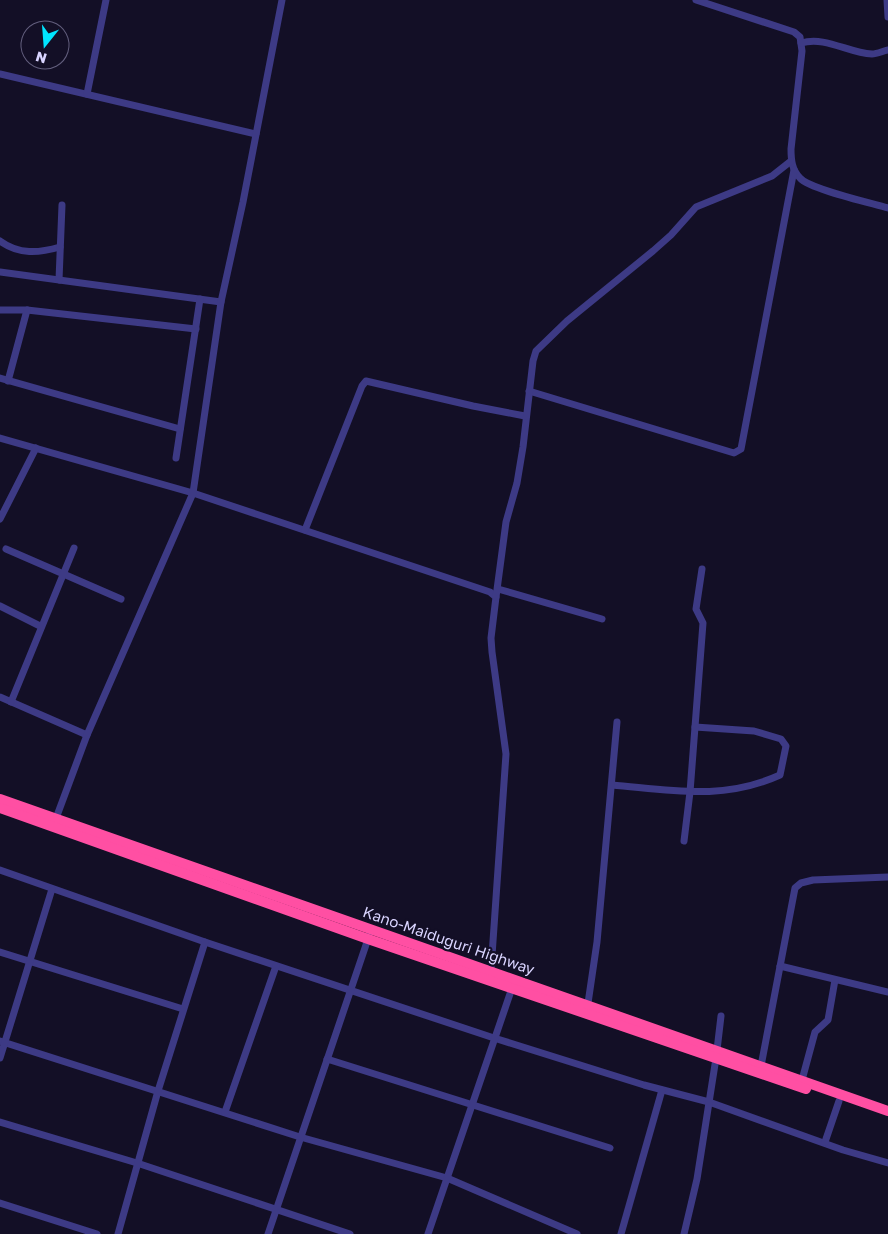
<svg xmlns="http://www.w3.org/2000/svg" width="888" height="1234" viewBox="0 0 888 1234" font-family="'Golos Text',sans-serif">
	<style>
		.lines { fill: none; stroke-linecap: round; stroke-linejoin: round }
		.minor { stroke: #3d3a85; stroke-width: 7 }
		.highway { stroke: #ff4fa3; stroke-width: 10 }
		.labels { text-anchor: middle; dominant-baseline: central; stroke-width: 4.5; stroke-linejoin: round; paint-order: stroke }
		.street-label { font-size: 15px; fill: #d9d4ff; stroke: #130f26 }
	</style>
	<rect width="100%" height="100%" fill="#130f26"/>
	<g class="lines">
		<g class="minor">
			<path d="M696,0L794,32L800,37L802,51L791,149C791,160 792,170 800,178C809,189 871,203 888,208"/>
			<polyline points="887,0 888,17"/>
			<path d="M801,43C826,36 848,53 872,54C877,54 883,51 888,50"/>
			<polyline points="0,74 256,134"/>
			<polyline points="87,94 106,0"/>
			<path d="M0,241C19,255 39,253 60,247"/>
			<polyline points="0,272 221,302"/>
			<polyline points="59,280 62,205"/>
			<polyline points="0,310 27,310 196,329"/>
			<polyline points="0,378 180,429"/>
			<polyline points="8,381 27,310"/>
			<polyline points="529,391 734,453 741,449 794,170"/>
			<polyline points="0,438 193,493 490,592 496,597 491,638 492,652 506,754 491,970"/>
			<polyline points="176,458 200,299"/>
			<polyline points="0,519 36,448"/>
			<polyline points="305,530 362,386 366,381 473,406 525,416"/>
			<polyline points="6,549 121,599"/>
			<polyline points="498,589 602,619"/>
			<polyline points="496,597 506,522 517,483 523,447 533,361 536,351 567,321 653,251 671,235 696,207 772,176 791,161"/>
			<polyline points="0,606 40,626"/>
			<polyline points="0,697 87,735"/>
			<polyline points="11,702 74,548"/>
			<path d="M612,785C671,790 723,801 780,775L786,746L781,739L754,731L695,727"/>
			<polyline points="55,821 87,735 193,493 221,302 243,202 282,0"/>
			<polyline points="684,841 690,792 703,623 696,609 702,569"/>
			<polyline points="0,870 205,942 494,1038 644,1085 709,1102 843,1150 888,1163"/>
			<polyline points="0,952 183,1009"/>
			<polyline points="780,966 888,992"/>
			<polyline points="587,1010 597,942 617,722"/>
			<polyline points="0,1041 300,1137 447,1178 577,1234"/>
			<polyline points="717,1050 721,1016"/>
			<polyline points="0,1058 52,889"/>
			<polyline points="327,1059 610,1148"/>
			<polyline points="761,1066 795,888 801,883 813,880 888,877"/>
			<polyline points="802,1080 815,1032 828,1020 835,980"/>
			<polyline points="225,1112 276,966"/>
			<polyline points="0,1122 137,1163 350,1234"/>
			<polyline points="825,1142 839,1101"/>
			<polyline points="0,1203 97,1234"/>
			<polyline points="118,1234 158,1091 205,942"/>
			<polyline points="268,1234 369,936"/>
			<polyline points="428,1234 512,988"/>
			<polyline points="621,1234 662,1090"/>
			<polyline points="684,1234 697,1179 716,1058"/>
		</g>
		<g class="highway">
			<polyline points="0,799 888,1111"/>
			<polyline points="0,808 368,939 806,1089"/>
		</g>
	</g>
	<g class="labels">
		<g class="street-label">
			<text transform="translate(449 940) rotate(19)">Kano-Maiduguri Highway</text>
		</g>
	</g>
	<g transform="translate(45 45) rotate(197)"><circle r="24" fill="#130f26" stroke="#625e7d"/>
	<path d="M0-4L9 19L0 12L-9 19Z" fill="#00e5ff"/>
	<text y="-8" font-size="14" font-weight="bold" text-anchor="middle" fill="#d9d4ff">N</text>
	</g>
</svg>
